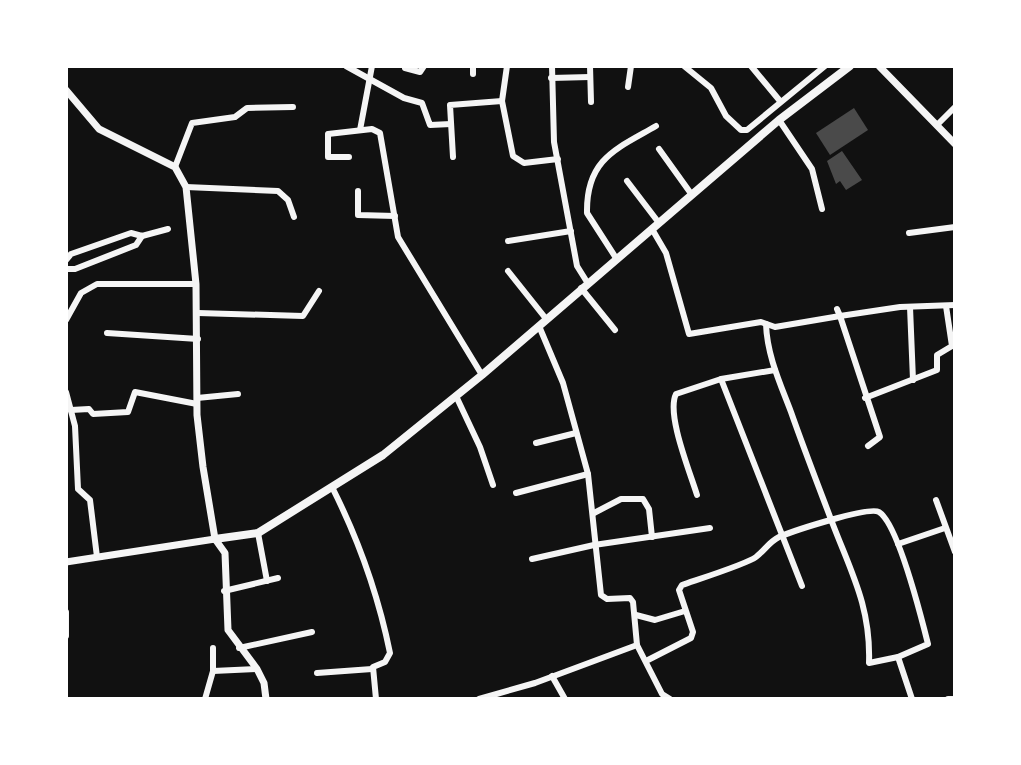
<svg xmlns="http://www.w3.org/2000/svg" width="1021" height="765" viewBox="0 0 1021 765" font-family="Merriweather,serif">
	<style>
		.building { fill: #4a4a4a }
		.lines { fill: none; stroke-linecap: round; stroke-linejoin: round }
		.minor { stroke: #f5f5f5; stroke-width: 6 }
		.tertiary { stroke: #f5f5f5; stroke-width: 7 }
		.secondary { stroke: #f5f5f5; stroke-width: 8 }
	</style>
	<rect width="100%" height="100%" fill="#111"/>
	<g class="building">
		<polygon points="854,108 868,130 830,155 816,133"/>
		<polygon points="842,151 862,180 846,190 840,181 836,184 827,161"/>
	</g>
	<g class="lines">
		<g class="minor">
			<polyline points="346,66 404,98 422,103 430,125 451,124"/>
			<polyline points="473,66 473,74"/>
			<polyline points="507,66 502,101 513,156 524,163 558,159"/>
			<polyline points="552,66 554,142 577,266 587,282"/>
			<polyline points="590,66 591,102"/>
			<polyline points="684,66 711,88 726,116 741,130 747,130 825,66"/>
			<polyline points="751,66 780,101"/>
			<polyline points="405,68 420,72 424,66"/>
			<polyline points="551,78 590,77"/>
			<polyline points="628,87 631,66"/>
			<polyline points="779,120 812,169 822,209"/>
			<polyline points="937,125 955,107"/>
			<polyline points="360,130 372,66"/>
			<polyline points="659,149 692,195"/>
			<polyline points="349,157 328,157 328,134 372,129 380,133 398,237 482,375"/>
			<polyline points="453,157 450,105 502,101"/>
			<polyline points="175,167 192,123 235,117 247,108 293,107"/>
			<polyline points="627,181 659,223"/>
			<polyline points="186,187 278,191 288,200 294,217"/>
			<polyline points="358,191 358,215 395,216"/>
			<polyline points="652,229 666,253 689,334 761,322 775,327 840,316 837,309"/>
			<polyline points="909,233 955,227"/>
			<polyline points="508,241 571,231"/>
			<path d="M616,258L587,213C586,159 616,149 656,126"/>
			<polyline points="66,260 71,254 131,233 142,236 168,229"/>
			<polyline points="66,269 75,269 136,245 142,236"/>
			<polyline points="508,271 547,320"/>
			<polyline points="581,288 615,330"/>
			<polyline points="910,307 913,380"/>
			<polyline points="198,313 303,316 319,291"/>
			<polyline points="66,320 81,293 97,284 196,284"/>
			<polyline points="539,326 563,383 588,474 601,595 607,599 630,598 633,602 637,645 662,694 670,699"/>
			<polyline points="107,333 198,339"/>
			<polyline points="721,379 802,586"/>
			<polyline points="66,392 75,426 78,489 90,500 97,557"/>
			<polyline points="456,396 480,447 493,485"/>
			<polyline points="197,398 238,394"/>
			<polyline points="865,398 937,370 937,355 952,346 946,306"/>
			<polyline points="71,410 89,409 93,414 128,412 135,392 197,404"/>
			<polyline points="536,443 576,433"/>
			<polyline points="868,446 880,437 840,316 900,307 955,305"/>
			<path d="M333,489C360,543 378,594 390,653L385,662L373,667L376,699"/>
			<polyline points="516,493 588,474"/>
			<path d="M697,495C690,472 666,414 676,394L721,379L775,370"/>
			<polyline points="936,500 955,552"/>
			<polyline points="594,513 621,499 643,499 649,509 652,537"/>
			<polyline points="258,533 267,581"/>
			<polyline points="898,544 945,528"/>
			<polyline points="532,559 594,545 710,528"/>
			<polyline points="224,591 278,578"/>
			<polyline points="66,612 66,636"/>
			<polyline points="636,615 655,620 685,611"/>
			<polyline points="213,648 213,671 257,669"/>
			<polyline points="239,648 312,632"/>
			<polyline points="898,657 912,699"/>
			<path d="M646,661L691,638L693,632L679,590L682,585C696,580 747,564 756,557C765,550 769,542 779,537C793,531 869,506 879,512C898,524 922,620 928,644L898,657L869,663C871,607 851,572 832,522C818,485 804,449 791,412C780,383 767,355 766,324"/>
			<polyline points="317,673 372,669"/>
			<polyline points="552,676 565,699"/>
			<polyline points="205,699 213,671"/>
			<polyline points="479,699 535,683 637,645"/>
			<polyline points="948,699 953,699"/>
		</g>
		<g class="tertiary">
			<polyline points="879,66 955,144"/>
			<polyline points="66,90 99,129 175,167 186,187 196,284 197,415 203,467 215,539 225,553 228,630 257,669 264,683 266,699"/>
			<polyline points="66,562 215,539"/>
		</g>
		<polyline class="secondary" points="215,539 258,533 383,455 482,375 779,120 850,66"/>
	</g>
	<rect width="1021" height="765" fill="none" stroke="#ffffff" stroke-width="136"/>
</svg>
